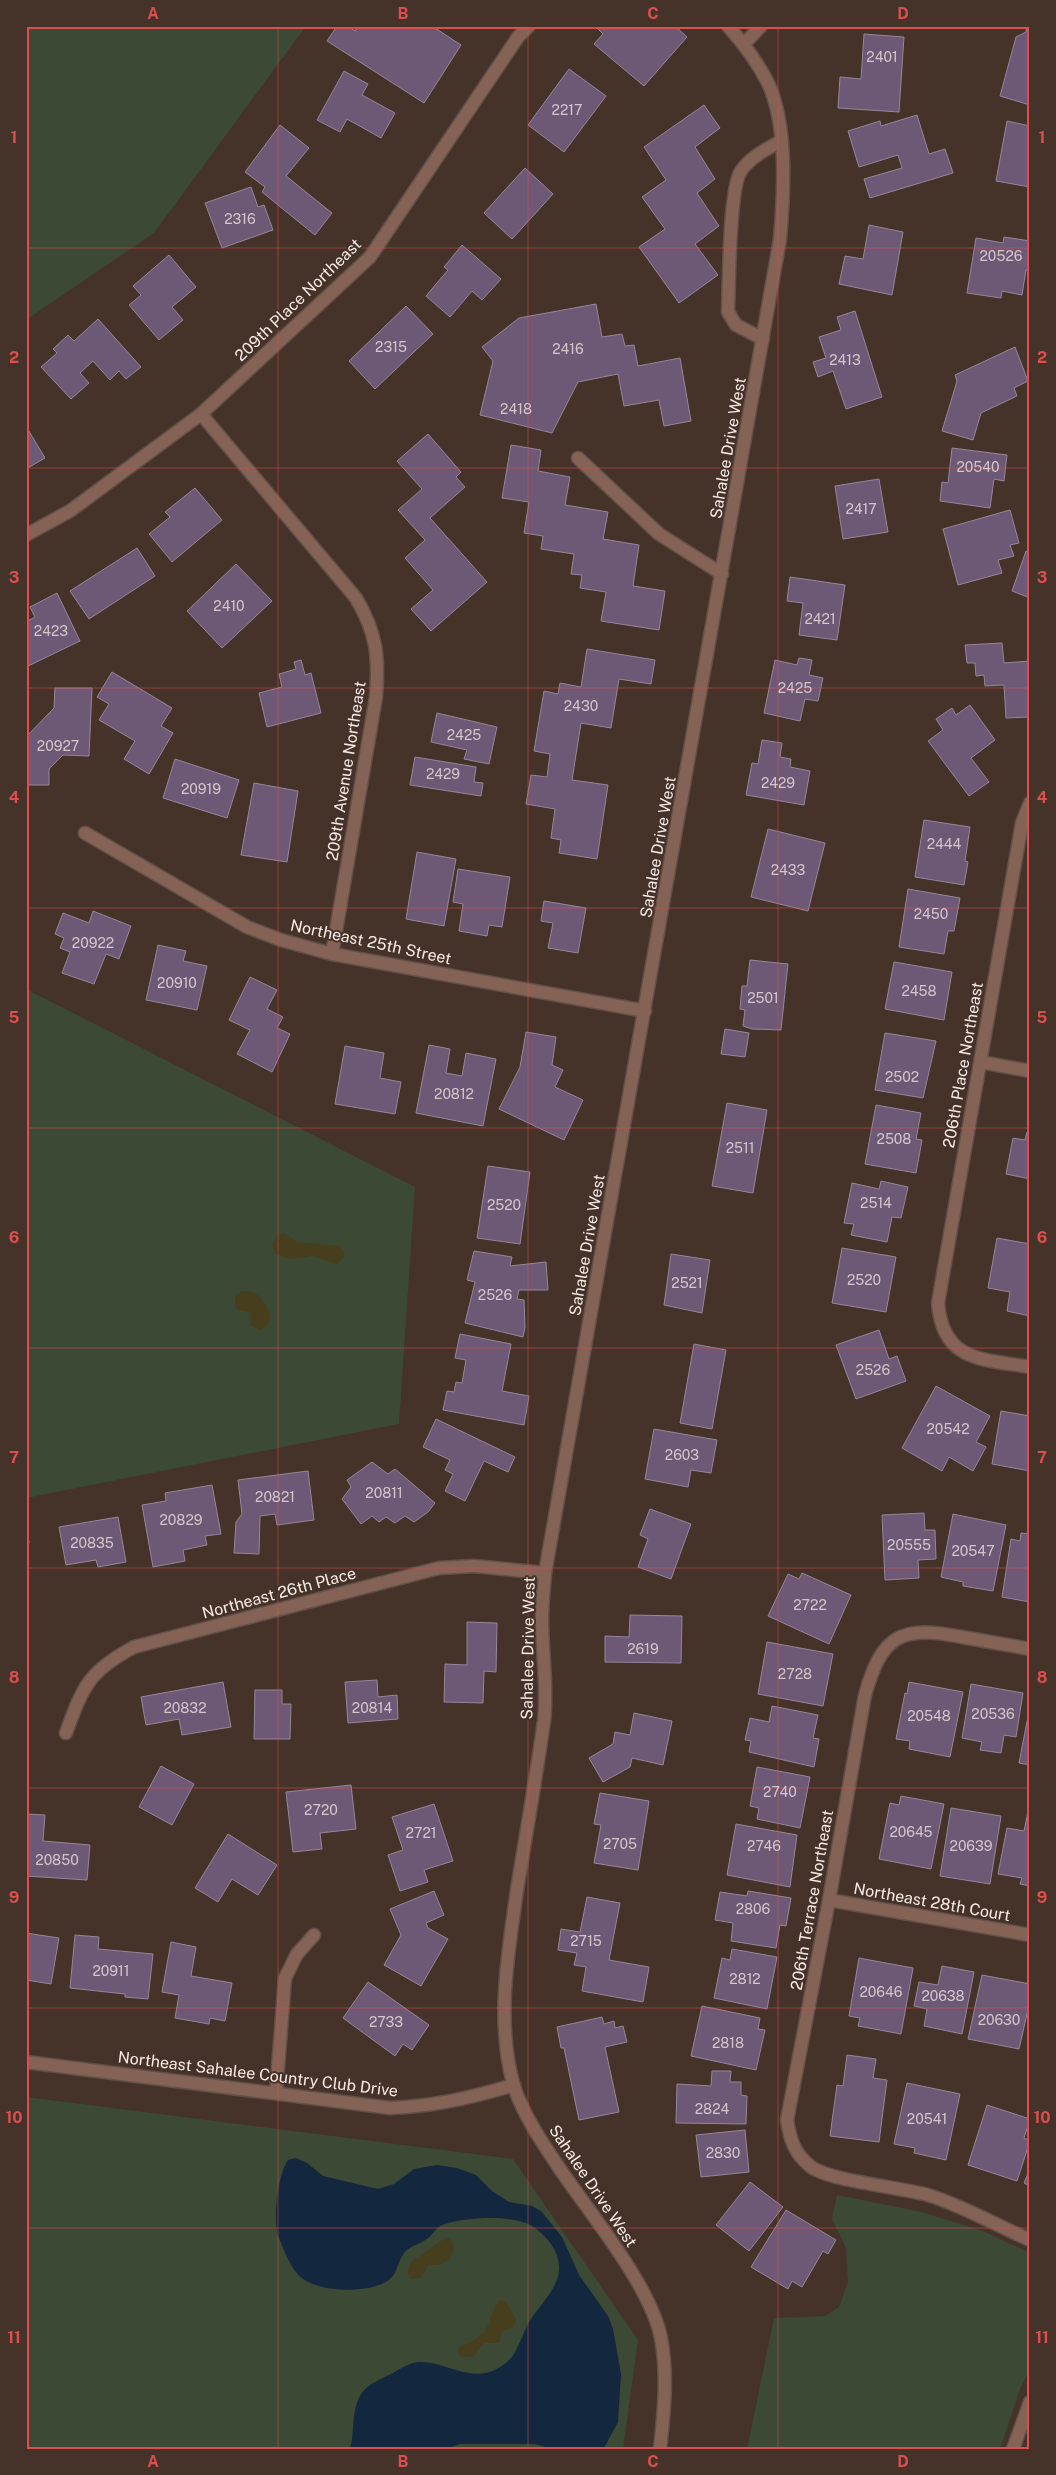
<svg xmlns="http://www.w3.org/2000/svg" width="1056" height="2475" viewBox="0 0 1056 2475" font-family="'Public Sans',sans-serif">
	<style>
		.green { fill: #3b4935 }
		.sand { fill: #473e1e }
		.water { fill: #13273e }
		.building { fill: #6d5975; stroke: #95879a }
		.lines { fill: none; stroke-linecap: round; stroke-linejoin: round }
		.service-casing { stroke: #625047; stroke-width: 15 }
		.minor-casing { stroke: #625047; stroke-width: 15 }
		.tertiary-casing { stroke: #625047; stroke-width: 15 }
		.service { stroke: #856256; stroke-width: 12 }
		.minor { stroke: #856256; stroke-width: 12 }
		.tertiary { stroke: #856256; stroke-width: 12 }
		.grid { fill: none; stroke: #dd4f4e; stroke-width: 1; stroke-opacity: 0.55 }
		.labels { text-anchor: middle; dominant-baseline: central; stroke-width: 4; stroke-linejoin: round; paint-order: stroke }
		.number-label { font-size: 14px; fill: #d5c6ca }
		.street-label { font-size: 16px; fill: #f8ebe6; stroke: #453229 }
		.neatline { fill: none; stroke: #dd4f4e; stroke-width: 2 }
		.grid-label { font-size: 16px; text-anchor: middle; font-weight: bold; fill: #dd4f4e }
	</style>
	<rect width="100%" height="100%" fill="#453229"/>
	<g class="green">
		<polygon points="26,26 306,26 154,233 26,320"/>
		<polygon points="26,989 415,1187 399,1424 26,1498"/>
		<polygon points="26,2097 513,2159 638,2340 623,2449 26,2449"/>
		<polygon points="837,2195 922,2212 983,2231 1030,2253 1030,2369 1020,2389 1000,2449 747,2449 774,2318 825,2316 839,2307 848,2282 846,2248 832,2219"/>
	</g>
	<g class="sand">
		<polygon points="284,1233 297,1242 340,1246 344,1252 344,1257 338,1263 333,1263 313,1256 291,1259 276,1254 272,1245 276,1236"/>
		<path d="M249,1291C264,1295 281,1322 260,1330L251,1326L249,1312L239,1310L235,1307V1296L240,1292Z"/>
		<path d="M447,2237C455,2242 455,2251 450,2259L439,2265H429L420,2278L411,2279L407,2272L412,2261Z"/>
		<polygon points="500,2300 506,2302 516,2319 514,2327 502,2331 499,2343 484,2343 474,2356 461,2357 458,2351 459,2347 476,2339 485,2332 497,2302"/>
	</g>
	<path class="water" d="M296,2158L307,2163L323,2176L378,2189L394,2184L414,2169L437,2165L457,2168L476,2175L492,2191L509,2202L532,2206L541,2211L562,2237L579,2275L608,2316L613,2329L621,2374L618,2422L604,2448L553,2449L535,2444H460L444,2449H350C355,2432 351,2412 360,2396C366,2385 377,2381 387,2376C396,2372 409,2362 419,2362C449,2361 475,2389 507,2362C519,2352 522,2332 531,2319C540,2305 559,2287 559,2269C560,2252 548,2238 535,2228C517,2214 467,2217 445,2224C437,2226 434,2233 428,2238C421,2244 411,2245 405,2252C398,2260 398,2272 390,2279C372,2294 320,2293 302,2278C291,2270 284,2250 279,2238C272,2221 278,2174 288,2160Z"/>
	<g class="building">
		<polygon points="337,26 348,26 355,31 358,26 432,26 461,45 424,103 327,41"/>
		<polygon points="595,26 675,26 687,37 644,86 594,44 603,34"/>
		<polygon points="1027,26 1030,26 1030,105 1000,96 1016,37 1026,32"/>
		<polygon points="864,34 904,37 899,112 838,108 840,77 861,79"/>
		<polygon points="569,69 606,96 564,152 528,125"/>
		<polygon points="344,71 368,84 362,95 395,113 381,138 347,119 340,132 317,120"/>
		<polygon points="704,105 720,128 695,147 715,179 697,193 719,226 695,244 718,275 679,303 639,247 665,229 642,197 666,180 644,147"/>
		<polygon points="917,115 929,154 945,149 953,173 870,198 864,179 902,168 898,155 859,167 848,131 880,121 881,126"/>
		<polygon points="1007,121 1030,126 1030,187 996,181"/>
		<polygon points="280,125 309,148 286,176 332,213 315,235 262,192 265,187 245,172"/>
		<polygon points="525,168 553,194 512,239 484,213"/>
		<polygon points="251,187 258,207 264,205 273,230 222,248 205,203"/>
		<polygon points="869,225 903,232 892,295 839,284 845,256 863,259"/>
		<polygon points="1004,237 1030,241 1030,270 1026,270 1022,295 1002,291 1001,298 967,293 976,238 1003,243"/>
		<polygon points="462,245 501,279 482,300 472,291 450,317 426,296 448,270 444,267"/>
		<polygon points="169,255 196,287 172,307 183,320 159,340 129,305 141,295 133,286"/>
		<polygon points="596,304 602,337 622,334 625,346 634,345 638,366 680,358 691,421 664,426 659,400 624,406 618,374 578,382 552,433 480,415 493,361 482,347 519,318"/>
		<polygon points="406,306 433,334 375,389 349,361"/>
		<polygon points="855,311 882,397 846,409 833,371 818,377 813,362 826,358 819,337 841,330 837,317"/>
		<polygon points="98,319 141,367 126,379 119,371 110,380 93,361 80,373 89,383 71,399 41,367 57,353 53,349 68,335 74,341"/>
		<polygon points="1015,347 1028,381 1014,388 1017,396 981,413 973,440 942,431 957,381 955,375"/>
		<polygon points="27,428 45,458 26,469 26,429"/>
		<polygon points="428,434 461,472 456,477 465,487 430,518 487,582 431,631 411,609 433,590 405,558 425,540 398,510 422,489 397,461"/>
		<polygon points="511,445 541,450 538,471 570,477 565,505 608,512 603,539 639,545 633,586 665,591 659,630 601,621 606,592 580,588 582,575 571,574 574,554 541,549 543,536 524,533 529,502 502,498"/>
		<polygon points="952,448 1007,455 1004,481 994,479 990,508 940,501 942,482 948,483"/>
		<polygon points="879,479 888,532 843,539 835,486"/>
		<polygon points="195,488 222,520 172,562 149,534 170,517 165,512"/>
		<polygon points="1010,510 1019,543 1010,545 1014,556 998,560 1002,573 958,585 943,529"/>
		<polygon points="137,548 155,576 89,619 70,591"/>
		<polygon points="1026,551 1030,553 1030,598 1012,591"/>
		<polygon points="236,564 272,601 222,648 187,611"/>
		<polygon points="790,577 845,585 837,640 799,635 803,603 787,601"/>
		<polygon points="57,593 80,641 26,667 26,622 35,617 30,607"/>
		<polygon points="1002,643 1004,663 1030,661 1030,717 1006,718 1004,685 985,686 984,675 976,676 975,663 967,663 965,645"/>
		<polygon points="587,649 655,660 651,684 619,679 611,728 581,723 572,780 608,785 597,859 559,853 561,840 551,838 555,809 526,804 531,775 547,777 550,754 534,751 544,691 558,694 560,683 581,687"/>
		<polygon points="799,658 812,660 809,675 823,678 818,701 805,699 800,721 764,713 775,660 797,665"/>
		<polygon points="301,660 305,675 311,673 321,713 267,727 259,693 282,687 279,674 296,669 294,662"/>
		<polygon points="112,672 172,708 161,726 173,733 149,774 124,759 135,741 99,720 109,704 97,697"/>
		<polygon points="55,688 92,688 89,756 63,755 49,769 49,785 26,785 26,737 54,708"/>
		<polygon points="970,705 995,740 971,758 989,782 969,796 928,741 943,730 936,719 952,708 956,715"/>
		<polygon points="437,713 497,727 489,764 464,759 467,750 431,742"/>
		<polygon points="762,740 782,743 780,757 791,759 790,767 810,771 804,805 746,795 752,763 758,764"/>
		<polygon points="415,757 476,767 474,782 483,783 481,796 410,785"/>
		<polygon points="175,759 239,780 227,818 163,798"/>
		<polygon points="254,783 298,791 287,862 241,855"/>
		<polygon points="924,820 970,827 965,861 968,862 964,885 915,877"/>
		<polygon points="768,829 825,843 808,911 751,897"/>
		<polygon points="417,852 456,859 444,926 406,919"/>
		<polygon points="458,869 510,877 502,927 489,925 487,936 459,931 463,904 453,902"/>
		<polygon points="908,889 960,898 954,931 948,931 944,954 899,947"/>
		<polygon points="544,901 586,908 578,953 548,948 553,923 541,921"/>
		<polygon points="93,911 131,926 119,959 106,954 94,984 62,973 70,952 60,948 64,938 55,934 63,913 89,923"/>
		<polygon points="158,945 186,951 183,961 207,966 197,1010 146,1000"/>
		<polygon points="750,960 788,964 781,1030 752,1029 743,1026 745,1010 740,1009 742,986 747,986"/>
		<polygon points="894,962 952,972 944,1020 885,1009"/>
		<polygon points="250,977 277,990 267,1009 283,1017 277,1028 290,1034 272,1072 237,1054 250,1030 229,1020"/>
		<polygon points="725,1029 749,1033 745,1057 721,1054"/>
		<polygon points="526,1032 556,1037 552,1065 563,1070 555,1087 583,1100 564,1140 499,1109 520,1067"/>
		<polygon points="885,1033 936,1041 923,1098 875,1090"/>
		<polygon points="429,1045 450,1049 446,1073 462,1076 466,1053 496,1059 483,1126 416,1113"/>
		<polygon points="345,1046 384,1053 380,1078 401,1082 395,1114 335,1104"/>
		<polygon points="727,1103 767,1110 753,1193 712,1186"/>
		<polygon points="876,1105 921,1113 916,1139 922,1140 916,1173 865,1164"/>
		<polygon points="1027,1132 1030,1132 1030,1179 1006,1174 1013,1138 1025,1140"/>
		<polygon points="488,1166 530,1172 520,1244 477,1238"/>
		<polygon points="881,1181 908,1187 901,1218 892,1217 887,1242 851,1235 854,1224 844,1223 852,1183 879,1189"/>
		<polygon points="997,1238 1030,1244 1030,1316 1007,1311 1010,1292 988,1288"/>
		<polygon points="842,1248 896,1257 886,1312 832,1303"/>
		<polygon points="474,1251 512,1257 510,1266 546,1262 548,1290 519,1290 517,1299 524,1300 525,1327 523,1337 465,1323 475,1282 467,1280"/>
		<polygon points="671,1254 710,1260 702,1313 664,1305"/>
		<polygon points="879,1330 889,1359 897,1356 906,1381 856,1399 836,1345"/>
		<polygon points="460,1334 511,1344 502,1391 529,1396 524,1425 443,1410 447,1391 454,1392 456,1382 462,1383 466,1360 455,1358"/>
		<polygon points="694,1344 726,1350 712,1429 680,1423"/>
		<polygon points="936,1386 990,1416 976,1442 986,1447 973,1471 949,1457 942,1471 902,1448"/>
		<polygon points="1001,1411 1030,1416 1030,1471 992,1464"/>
		<polygon points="436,1419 515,1457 508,1472 484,1461 465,1501 445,1491 453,1474 445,1470 450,1460 423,1447"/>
		<polygon points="654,1429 717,1440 711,1473 691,1470 688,1487 645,1479"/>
		<polygon points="372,1462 388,1474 395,1469 435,1503 428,1512 414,1522 405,1516 395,1523 386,1517 379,1522 372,1516 361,1524 342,1499 351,1487 347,1480"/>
		<polygon points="308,1471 314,1520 277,1525 275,1514 260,1516 259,1554 234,1553 236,1522 242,1514 238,1480"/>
		<polygon points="212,1485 221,1534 205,1536 207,1545 183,1550 185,1561 153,1567 142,1505 166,1501 165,1493"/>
		<polygon points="650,1509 691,1524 671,1579 638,1567 648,1539 640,1535"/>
		<polygon points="924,1513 925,1530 935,1530 936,1559 918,1560 919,1578 885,1580 882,1515"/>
		<polygon points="953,1514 1006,1525 993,1591 963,1586 963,1582 941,1577"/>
		<polygon points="118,1517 126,1562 98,1567 96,1560 66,1565 59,1527"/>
		<polygon points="1021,1533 1030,1534 1030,1602 1002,1597 1011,1539 1020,1541"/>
		<polygon points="26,1541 29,1541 26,1565"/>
		<polygon points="802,1573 851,1595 829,1644 768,1616 788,1574 799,1579"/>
		<polygon points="630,1615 682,1616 681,1663 605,1662 605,1636 629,1637"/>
		<polygon points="467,1622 497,1623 496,1672 484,1671 483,1703 444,1702 445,1664 467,1665"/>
		<polygon points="767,1642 833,1654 823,1706 758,1694"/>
		<polygon points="377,1680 378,1697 397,1695 398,1719 348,1723 345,1682"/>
		<polygon points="223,1682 231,1727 182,1735 179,1719 146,1725 141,1697"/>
		<polygon points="909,1682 963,1692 950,1757 909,1749 910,1741 896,1739 905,1693 907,1694"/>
		<polygon points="971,1684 1023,1693 1016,1737 1004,1735 1001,1753 980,1750 982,1742 962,1738"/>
		<polygon points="255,1690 282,1690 282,1704 291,1704 290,1739 254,1739"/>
		<polygon points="772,1706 818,1715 813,1738 819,1739 814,1767 749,1752 751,1741 745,1740 750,1718 769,1722"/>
		<polygon points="1030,1706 1030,1765 1019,1763"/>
		<polygon points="634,1713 672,1721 663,1765 632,1758 630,1767 603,1782 589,1758 613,1744 615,1732 630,1735"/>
		<polygon points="161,1766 194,1784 172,1825 139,1807"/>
		<polygon points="757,1767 810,1777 800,1828 757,1819 759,1808 750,1806"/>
		<polygon points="351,1785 356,1829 320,1833 322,1849 293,1852 286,1792"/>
		<polygon points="600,1793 649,1801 638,1870 594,1863 601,1825 594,1824"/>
		<polygon points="901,1796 944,1804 931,1869 879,1859 890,1803 899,1805"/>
		<polygon points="1030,1802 1030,1886 1020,1884 1022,1878 998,1874 1007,1828 1024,1831"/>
		<polygon points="434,1804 453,1861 424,1870 428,1882 400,1891 388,1855 403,1850 392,1817"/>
		<polygon points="951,1808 1001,1816 990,1884 940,1876"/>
		<polygon points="26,1814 45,1815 43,1841 90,1845 87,1880 26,1876"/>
		<polygon points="736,1824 797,1835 790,1887 727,1875"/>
		<polygon points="228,1834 277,1865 258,1895 232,1879 218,1902 195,1888"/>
		<polygon points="434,1891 444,1915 426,1923 428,1928 448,1939 421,1986 384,1965 401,1935 390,1909"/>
		<polygon points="748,1891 791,1898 786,1926 780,1925 776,1948 731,1941 733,1923 715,1920 720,1892 747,1896"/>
		<polygon points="587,1897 620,1903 609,1960 649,1967 643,2002 582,1991 586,1967 574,1965 577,1953 558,1950 561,1929 580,1932"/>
		<polygon points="26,1933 59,1938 51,1984 26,1980"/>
		<polygon points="75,1935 99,1937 98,1949 153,1954 148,1999 125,1997 125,1994 70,1988"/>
		<polygon points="171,1942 196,1947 191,1976 232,1983 225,2021 210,2018 209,2024 175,2018 179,1995 162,1992"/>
		<polygon points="732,1949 777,1957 767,2009 714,1998 722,1958 730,1960"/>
		<polygon points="859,1958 913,1968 901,2034 858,2026 860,2018 849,2016"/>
		<polygon points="942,1966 974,1972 962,2034 924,2026 927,2009 914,2006 919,1982 938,1985"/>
		<polygon points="982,1975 1030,1984 1030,2001 1019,2049 968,2039"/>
		<polygon points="368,1982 429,2025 412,2050 403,2044 395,2056 343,2018"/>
		<polygon points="702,2006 760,2018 758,2029 765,2030 756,2070 691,2056"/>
		<polygon points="602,2017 604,2024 614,2021 615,2028 623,2026 627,2042 605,2047 619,2112 579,2120 564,2048 561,2048 557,2027"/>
		<polygon points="847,2055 876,2059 873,2078 887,2080 879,2142 830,2136 837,2085 843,2086"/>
		<polygon points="712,2071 731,2071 730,2082 741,2082 741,2095 747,2096 746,2124 676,2123 677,2084 711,2086"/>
		<polygon points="907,2083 960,2094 946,2160 914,2153 915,2148 894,2144"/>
		<polygon points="987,2105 1030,2119 1024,2138 1030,2141 1017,2181 968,2165"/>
		<polygon points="745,2130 749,2172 701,2177 696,2135"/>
		<polygon points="1030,2169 1030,2186 1024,2183"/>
		<polygon points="750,2182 783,2207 749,2251 716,2225"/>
		<polygon points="786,2210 836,2240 828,2254 823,2251 802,2287 792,2281 788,2289 751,2267"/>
	</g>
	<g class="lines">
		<defs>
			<g id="service">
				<path d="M763,339L736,325L728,312C729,286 729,188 741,171C750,157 767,149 781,141"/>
				<polyline points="578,458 659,534 722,574"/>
			</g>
			<g id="minor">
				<polyline points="744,44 761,26"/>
				<path d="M201,414L356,598C377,634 379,656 376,697L332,954"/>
				<polyline points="26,535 70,511 201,414 370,257 518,37 529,26"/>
				<path d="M1030,803L1022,823L938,1303C943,1362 982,1359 1030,1367"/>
				<polyline points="85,833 247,927 281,940 332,954 645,1011"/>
				<polyline points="981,1062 1030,1071"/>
				<path d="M1030,1649C1007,1645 985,1641 962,1637C902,1625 882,1634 865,1695L829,1900L787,2120C790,2139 794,2153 810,2166C828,2181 900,2187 928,2195C961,2205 998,2226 1030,2240"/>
				<path d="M66,1733C83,1686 89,1671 134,1647L439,1568L474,1566L545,1573"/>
				<polyline points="829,1900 1030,1935"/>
				<path d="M26,2062L390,2108C436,2106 469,2098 514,2085"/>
				<polyline points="276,2093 285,1978 297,1954 314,1935"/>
				<path d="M660,2449C664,2412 668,2375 661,2338C651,2287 592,2216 562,2172C545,2147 521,2112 513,2083C496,2019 508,1954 517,1890C526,1834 536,1778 544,1721C548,1687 542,1654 542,1619C542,1604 544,1588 545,1573L780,239C784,193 788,126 768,83C758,63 743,43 728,26"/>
			</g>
			<polyline id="tertiary" points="1013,2449 1030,2402"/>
		</defs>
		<use href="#service" class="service-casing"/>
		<use href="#minor" class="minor-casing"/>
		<use href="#tertiary" class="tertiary-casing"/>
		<use href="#service" class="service"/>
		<use href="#minor" class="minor"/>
		<use href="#tertiary" class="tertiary"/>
	</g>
	<path class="grid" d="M278,26V2449M528,26V2449M778,26V2449M26,248H1030M26,468H1030M26,688H1030M26,908H1030M26,1128H1030M26,1348H1030M26,1568H1030M26,1788H1030M26,2008H1030M26,2228H1030"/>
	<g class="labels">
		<g class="number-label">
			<text x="882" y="57">2401</text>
			<text x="567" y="110">2217</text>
			<text x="240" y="219">2316</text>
			<text x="1001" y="256">20526</text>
			<text x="391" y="347">2315</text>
			<text x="568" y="349">2416</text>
			<text x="845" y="360">2413</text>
			<text x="516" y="409">2418</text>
			<text x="978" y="467">20540</text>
			<text x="861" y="509">2417</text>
			<text x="229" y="606">2410</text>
			<text x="820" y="619">2421</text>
			<text x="51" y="631">2423</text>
			<text x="795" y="688">2425</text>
			<text x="581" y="706">2430</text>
			<text x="464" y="735">2425</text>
			<text x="58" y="746">20927</text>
			<text x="443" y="774">2429</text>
			<text x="778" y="783">2429</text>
			<text x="201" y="789">20919</text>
			<text x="944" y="844">2444</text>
			<text x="788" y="870">2433</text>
			<text x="931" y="914">2450</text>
			<text x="93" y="943">20922</text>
			<text x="177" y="983">20910</text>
			<text x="919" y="991">2458</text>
			<text x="763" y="998">2501</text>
			<text x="902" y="1077">2502</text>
			<text x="454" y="1094">20812</text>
			<text x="894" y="1139">2508</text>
			<text x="740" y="1148">2511</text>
			<text x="876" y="1203">2514</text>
			<text x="504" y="1205">2520</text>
			<text x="864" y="1280">2520</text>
			<text x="687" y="1283">2521</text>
			<text x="495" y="1295">2526</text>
			<text x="873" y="1370">2526</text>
			<text x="948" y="1429">20542</text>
			<text x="682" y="1455">2603</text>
			<text x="384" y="1493">20811</text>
			<text x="275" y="1497">20821</text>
			<text x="181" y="1520">20829</text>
			<text x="92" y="1543">20835</text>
			<text x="909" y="1545">20555</text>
			<text x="973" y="1551">20547</text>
			<text x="810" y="1605">2722</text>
			<text x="643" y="1649">2619</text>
			<text x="795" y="1674">2728</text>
			<text x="185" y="1708">20832</text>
			<text x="372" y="1708">20814</text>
			<text x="993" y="1714">20536</text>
			<text x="929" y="1716">20548</text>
			<text x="780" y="1792">2740</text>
			<text x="321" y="1810">2720</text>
			<text x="911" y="1832">20645</text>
			<text x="421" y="1833">2721</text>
			<text x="620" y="1844">2705</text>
			<text x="764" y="1846">2746</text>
			<text x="971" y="1846">20639</text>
			<text x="57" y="1860">20850</text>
			<text x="753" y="1909">2806</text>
			<text x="586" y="1941">2715</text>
			<text x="111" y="1971">20911</text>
			<text x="745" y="1979">2812</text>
			<text x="881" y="1992">20646</text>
			<text x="943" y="1996">20638</text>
			<text x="999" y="2020">20630</text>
			<text x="386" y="2022">2733</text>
			<text x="728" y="2043">2818</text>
			<text x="712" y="2109">2824</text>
			<text x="927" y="2119">20541</text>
			<text x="723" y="2153">2830</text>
		</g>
		<g class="street-label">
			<text transform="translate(298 300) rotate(-44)">209th Place Northeast</text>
			<text transform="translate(728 448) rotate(-80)">Sahalee Drive West</text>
			<text transform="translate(346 771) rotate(-81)">209th Avenue Northeast</text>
			<text transform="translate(658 847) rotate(-80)">Sahalee Drive West</text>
			<text transform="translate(371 942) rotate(12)">Northeast 25th Street</text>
			<text transform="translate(963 1065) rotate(-80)">206th Place Northeast</text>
			<text transform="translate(587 1245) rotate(-80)">Sahalee Drive West</text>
			<text transform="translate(279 1593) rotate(-15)">Northeast 26th Place</text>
			<text transform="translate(528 1648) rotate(-89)">Sahalee Drive West</text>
			<text transform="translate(812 1900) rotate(-80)">206th Terrace Northeast</text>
			<text transform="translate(932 1902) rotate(10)">Northeast 28th Court</text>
			<text transform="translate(258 2074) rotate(7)">Northeast Sahalee Country Club Drive</text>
			<text transform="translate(593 2186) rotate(56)">Sahalee Drive West</text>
		</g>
	</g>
	<rect width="1056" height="2475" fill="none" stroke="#453229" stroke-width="55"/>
	<rect x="28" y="28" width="1000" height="2420" class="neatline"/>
	<g class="grid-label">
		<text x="153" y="19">A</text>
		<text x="403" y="19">B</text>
		<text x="653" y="19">C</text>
		<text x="903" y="19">D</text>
		<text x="14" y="143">1</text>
		<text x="1042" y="143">1</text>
		<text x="14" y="363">2</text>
		<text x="1042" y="363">2</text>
		<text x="14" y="583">3</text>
		<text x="1042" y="583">3</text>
		<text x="14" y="803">4</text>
		<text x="1042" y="803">4</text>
		<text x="14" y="1023">5</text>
		<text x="1042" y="1023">5</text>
		<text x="14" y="1243">6</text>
		<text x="1042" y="1243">6</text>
		<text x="14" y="1463">7</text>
		<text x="1042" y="1463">7</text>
		<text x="14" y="1683">8</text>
		<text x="1042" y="1683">8</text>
		<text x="14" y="1903">9</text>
		<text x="1042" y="1903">9</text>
		<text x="14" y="2123">10</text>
		<text x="1042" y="2123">10</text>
		<text x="14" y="2343">11</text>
		<text x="1042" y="2343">11</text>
		<text x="153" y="2467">A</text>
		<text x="403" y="2467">B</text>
		<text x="653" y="2467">C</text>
		<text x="903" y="2467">D</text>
	</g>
</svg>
